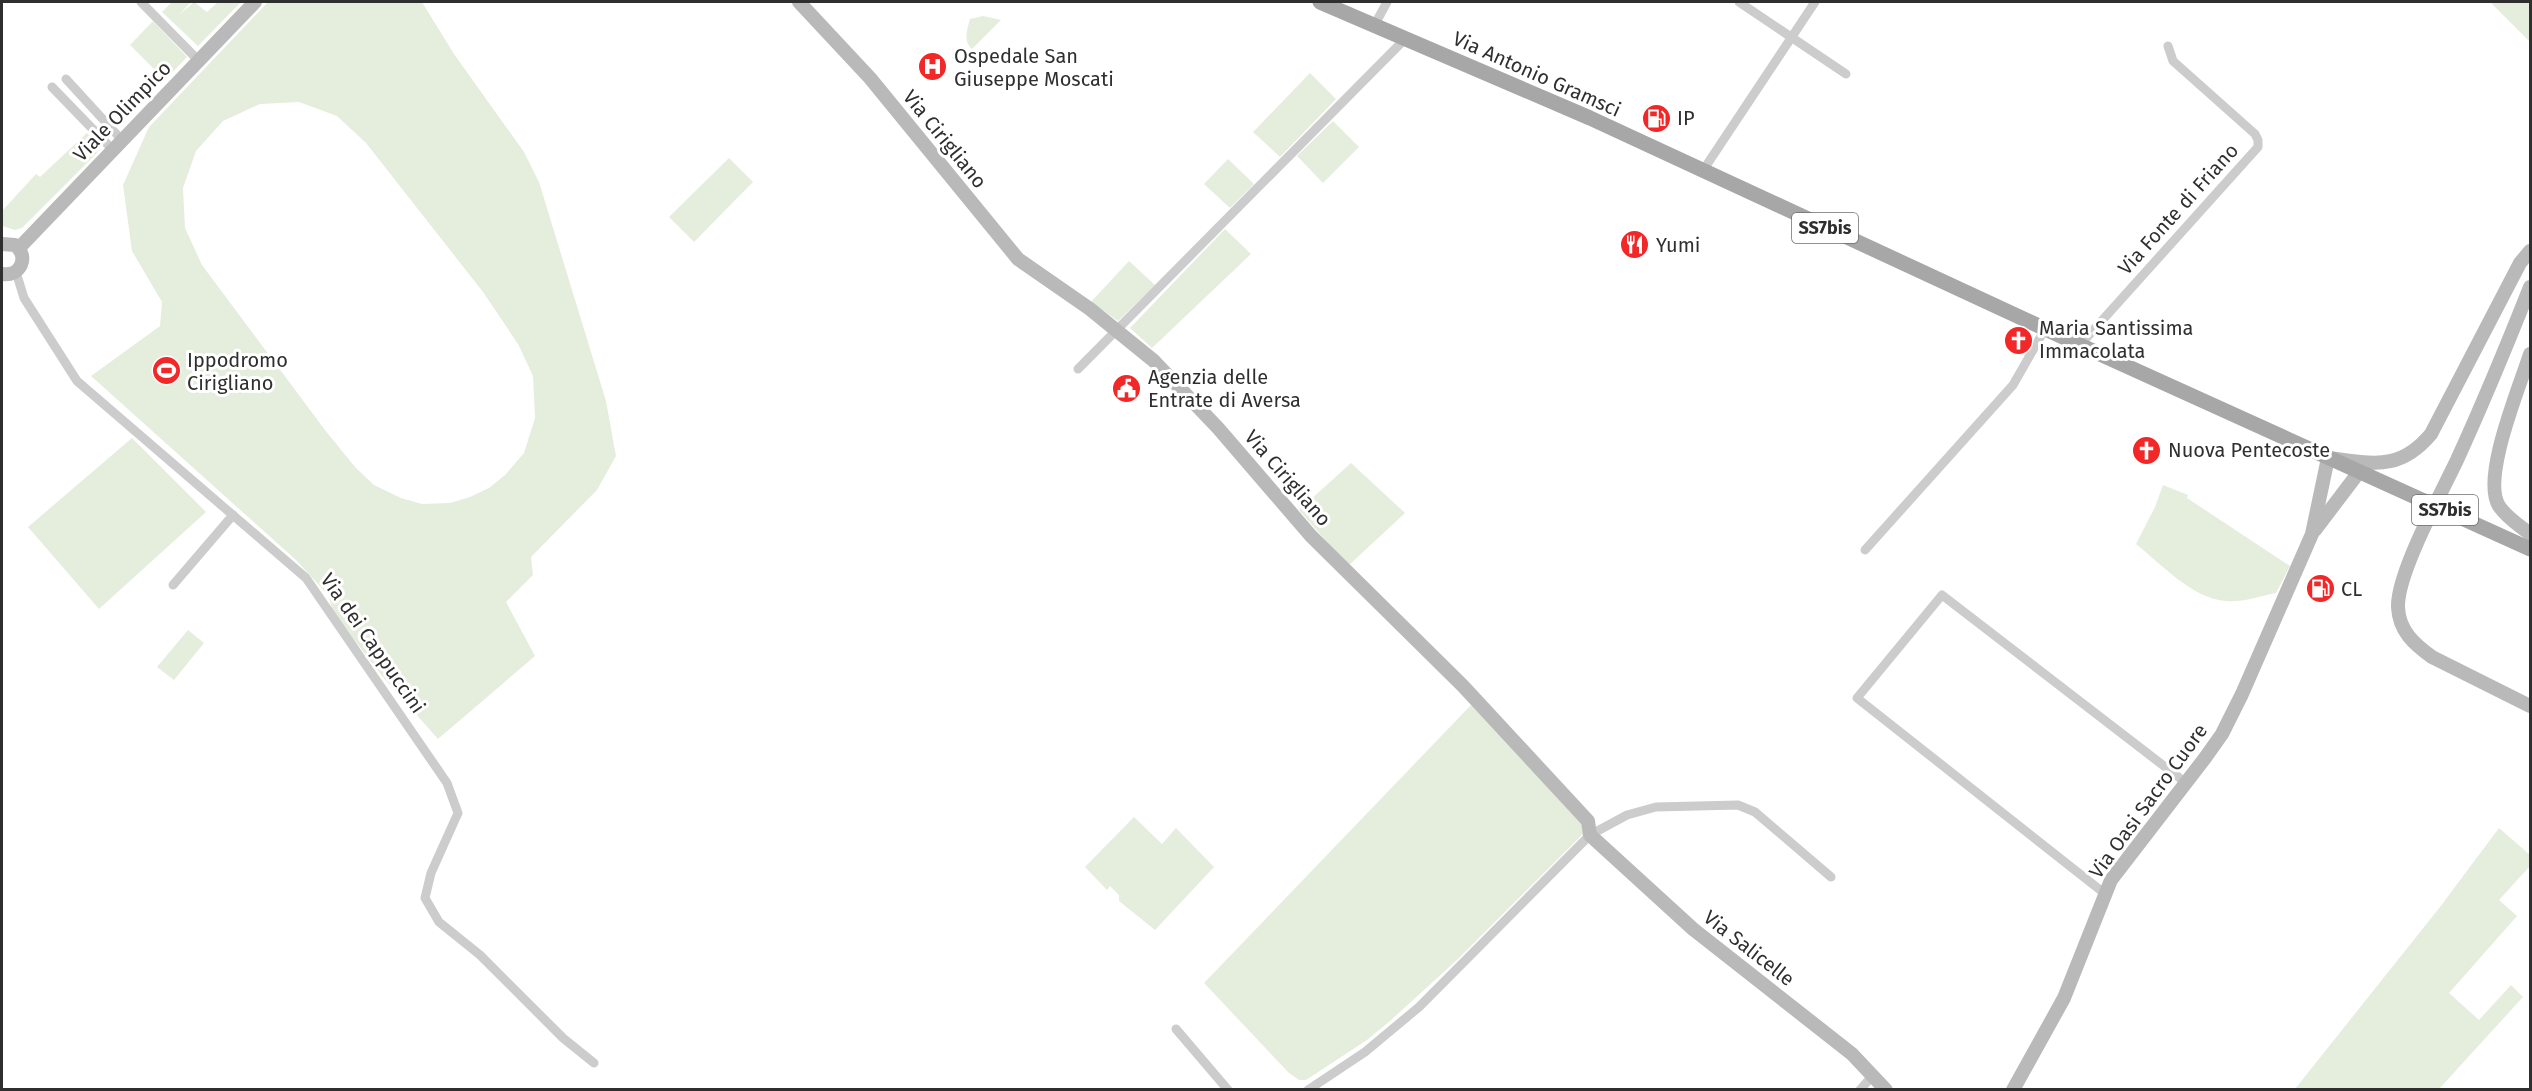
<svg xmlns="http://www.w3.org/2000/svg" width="2532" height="1091" viewBox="0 0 2532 1091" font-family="'Fira Sans',sans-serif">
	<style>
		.green { fill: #e5eedc; fill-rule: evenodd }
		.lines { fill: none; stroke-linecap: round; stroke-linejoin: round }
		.street { stroke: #ccc; stroke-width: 9 }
		.secondary { stroke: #b9b9b9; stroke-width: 14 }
		.primary { stroke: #a7a7a7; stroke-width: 15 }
		.labels { text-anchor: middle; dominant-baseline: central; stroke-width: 6; stroke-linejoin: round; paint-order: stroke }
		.shield { fill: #fff; stroke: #6d6d6d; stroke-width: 1.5 }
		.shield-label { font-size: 18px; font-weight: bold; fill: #2f2f2f }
		.poi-label { font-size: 20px; fill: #2f2f2f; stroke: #fff; text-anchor: start }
		.street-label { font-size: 20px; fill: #2f2f2f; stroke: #fff }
	</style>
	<rect width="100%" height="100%" fill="#fff"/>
	<g class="green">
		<polygon points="172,2 191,2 179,15 194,2 207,12 218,2 241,2 198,46 162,12"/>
		<path d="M268,2H422L454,54L524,152L539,182L606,401L616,456L597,490L531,557L533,575L506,602L535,656L438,739L383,677L334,614L328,595L296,560L91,376L160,326L162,302L132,251L123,185L149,127ZM299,102L337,116L366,143L483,292L518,344L533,376L535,418L524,453L505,475L489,488L470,497L450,503L422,504L401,498L374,485L355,467L325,430L202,265L185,228L183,188L196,151L223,121L260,104Z"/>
		<polygon points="2490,2 2530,2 2530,42"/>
		<path d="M983,16L1001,20L972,49C963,41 967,30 970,19Z"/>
		<polygon points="153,21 187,57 165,80 130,45"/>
		<polygon points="1310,73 1336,99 1280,157 1253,132"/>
		<polygon points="1333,121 1359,147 1323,183 1297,156"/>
		<polygon points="87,133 100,149 95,155 22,228 15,230 2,226 2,211 36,174 40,177"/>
		<polygon points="729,158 753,182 694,242 669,217"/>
		<polygon points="1228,159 1254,184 1230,208 1204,184"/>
		<polygon points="1225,229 1251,254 1152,348 1130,328"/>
		<polygon points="1129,261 1155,285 1118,321 1091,302"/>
		<polygon points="132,438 206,512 99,609 28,527"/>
		<polygon points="1351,463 1405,513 1348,566 1299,510"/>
		<path d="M2163,485L2188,495L2187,498L2290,566L2276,593C2260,596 2241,603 2225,601C2192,598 2161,564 2136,544L2155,507Z"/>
		<polygon points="188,630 204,643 174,680 157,667"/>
		<polygon points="1471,705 1583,821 1585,832 1458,959 1390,1021 1367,1040 1306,1080 1299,1080 1289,1073 1204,983"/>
		<polygon points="1134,817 1162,844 1176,828 1214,867 1155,930 1119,901 1119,895 1110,886 1107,890 1085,867"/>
		<polygon points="2499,828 2530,855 2530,866 2499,900 2517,916 2449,993 2479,1020 2511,985 2523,997 2439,1089 2295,1089 2440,907"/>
	</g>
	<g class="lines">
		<g class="street">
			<polyline points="141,2 198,60"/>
			<polyline points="1739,2 1846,74"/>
			<polyline points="1374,26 1387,2"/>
			<polyline points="66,79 121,139"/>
			<polyline points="52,87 112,149"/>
			<polyline points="1702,172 1815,2"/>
			<polyline points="16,272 24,298 77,381 306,578 447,783 458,813 431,873 425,898 439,922 480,955 563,1038 594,1063"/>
			<polyline points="2080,345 2258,147 2258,140 2255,134 2173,61 2168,46"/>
			<polyline points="1078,369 1405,39"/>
			<polyline points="1865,550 2013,385 2045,329"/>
			<polyline points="173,585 233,515"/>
			<polyline points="2104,893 1857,698 1942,595 2186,783"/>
			<polyline points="1176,1029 1228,1090"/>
			<polyline points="1308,1090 1365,1052 1419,1007 1590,835 1627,815 1656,807 1738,805 1755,812 1831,877"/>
			<polyline points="1860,1090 1873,1075"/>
		</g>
		<g class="secondary">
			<polyline points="799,2 870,78 1018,259 1090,309 1154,361 1218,428 1311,536 1463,686 1588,821 1590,835 1693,929 1852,1054 1886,1090"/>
			<path d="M2,244L15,245C30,257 20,277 2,274"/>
			<polyline points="19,248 255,2"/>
			<path d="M2530,287C2507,345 2483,403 2457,460C2441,494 2397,573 2398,607C2399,631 2414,644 2432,657L2530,706"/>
			<path d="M2530,354C2520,386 2481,478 2499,506C2507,518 2519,525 2530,534"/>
			<polyline points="2315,530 2359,472"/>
			<path d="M2013,1090L2064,998L2111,880L2205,758L2222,734L2242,694L2312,534L2328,458C2373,463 2399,472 2431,434L2520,263L2530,251"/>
		</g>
		<polyline class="primary" points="1320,2 1590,118 2080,345 2530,549"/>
	</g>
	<defs>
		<symbol id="hospital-disc" viewBox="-11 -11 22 22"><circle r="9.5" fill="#f12728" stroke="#fff"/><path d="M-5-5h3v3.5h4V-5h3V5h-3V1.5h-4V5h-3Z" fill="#fff"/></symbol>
		<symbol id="fuel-disc" viewBox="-11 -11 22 22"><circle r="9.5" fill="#f12728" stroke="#fff"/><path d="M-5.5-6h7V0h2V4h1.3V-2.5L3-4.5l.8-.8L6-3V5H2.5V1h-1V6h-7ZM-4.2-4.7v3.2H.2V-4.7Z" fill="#fff"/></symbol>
		<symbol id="restaurant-disc" viewBox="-11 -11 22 22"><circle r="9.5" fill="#f12728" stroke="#fff"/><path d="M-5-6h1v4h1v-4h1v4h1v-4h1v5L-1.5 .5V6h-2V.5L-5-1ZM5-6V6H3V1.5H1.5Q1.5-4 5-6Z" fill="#fff"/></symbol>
		<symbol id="church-disc" viewBox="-11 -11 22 22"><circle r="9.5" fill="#f12728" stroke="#fff"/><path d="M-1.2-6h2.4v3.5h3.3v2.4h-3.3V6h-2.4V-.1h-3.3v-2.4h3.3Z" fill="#fff"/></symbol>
		<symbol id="stadium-disc" viewBox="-11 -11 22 22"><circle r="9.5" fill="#f12728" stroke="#fff"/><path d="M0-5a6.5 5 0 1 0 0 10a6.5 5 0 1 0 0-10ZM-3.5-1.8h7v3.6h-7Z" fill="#fff"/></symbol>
		<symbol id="civic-disc" viewBox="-11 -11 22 22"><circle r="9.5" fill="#f12728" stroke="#fff"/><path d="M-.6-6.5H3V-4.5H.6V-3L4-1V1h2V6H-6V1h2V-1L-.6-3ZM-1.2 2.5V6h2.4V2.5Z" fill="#fff"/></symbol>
	</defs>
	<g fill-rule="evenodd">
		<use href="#hospital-disc" x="916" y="50" width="33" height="33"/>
		<use href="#fuel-disc" x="1640" y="102" width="33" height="33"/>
		<use href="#restaurant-disc" x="1618" y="228" width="33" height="33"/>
		<use href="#church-disc" x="2002" y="324" width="33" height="33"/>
		<use href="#stadium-disc" x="150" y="354" width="33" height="33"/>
		<use href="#civic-disc" x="1110" y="372" width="33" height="33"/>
		<use href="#church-disc" x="2130" y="434" width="33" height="33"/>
		<use href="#fuel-disc" x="2304" y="572" width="33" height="33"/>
	</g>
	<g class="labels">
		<g class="shield">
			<rect x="1792" y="213" width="66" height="30" rx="4.5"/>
			<rect x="2412" y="495" width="66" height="30" rx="4.5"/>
		</g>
		<g class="shield-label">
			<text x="1825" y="228">SS7bis</text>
			<text x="2445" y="510">SS7bis</text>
		</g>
		<g class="poi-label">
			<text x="954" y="56">Ospedale San<tspan x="954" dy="23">Giuseppe Moscati</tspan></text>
			<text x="1677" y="118">IP</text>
			<text x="1656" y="245">Yumi</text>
			<text x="2039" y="328">Maria Santissima<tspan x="2039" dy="23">Immacolata</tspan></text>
			<text x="187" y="360">Ippodromo<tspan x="187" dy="23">Cirigliano</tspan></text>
			<text x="1148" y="377">Agenzia delle<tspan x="1148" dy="23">Entrate di Aversa</tspan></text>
			<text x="2168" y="450">Nuova Pentecoste</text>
			<text x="2341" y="589">CL</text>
		</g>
		<g class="street-label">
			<text transform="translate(1537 74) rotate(24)">Via Antonio Gramsci</text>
			<text transform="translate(122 111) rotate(-46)">Viale Olimpico</text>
			<text transform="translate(945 139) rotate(51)">Via Cirigliano</text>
			<text transform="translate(2178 209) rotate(-48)">Via Fonte di Friano</text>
			<text transform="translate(1288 478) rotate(49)">Via Cirigliano</text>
			<text transform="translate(373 643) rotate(55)">Via dei Cappuccini</text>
			<text transform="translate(2148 801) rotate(-54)">Via Oasi Sacro Cuore</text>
			<text transform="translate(1749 948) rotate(38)">Via Salicelle</text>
		</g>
	</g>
	<rect width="2532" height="1091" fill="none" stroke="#2f2f2f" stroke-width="6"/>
</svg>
